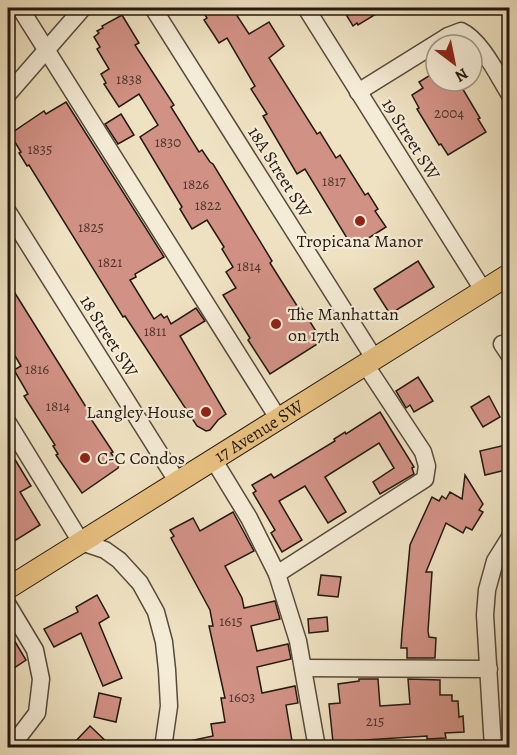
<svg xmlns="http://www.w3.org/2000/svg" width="517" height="755" viewBox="0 0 517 755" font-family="Alegreya,serif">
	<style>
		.green { fill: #b9c394; stroke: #6e6e52; stroke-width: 1.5 }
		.building { fill: #d29185; stroke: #231910; stroke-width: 1.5 }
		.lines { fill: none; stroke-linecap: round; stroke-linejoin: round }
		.minor-casing { stroke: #564b3c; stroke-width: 19 }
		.major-casing { stroke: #231910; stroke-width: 23 }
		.minor { stroke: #f5ecd7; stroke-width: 16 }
		.major { stroke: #e8c181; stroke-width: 21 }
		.poi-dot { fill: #8f2418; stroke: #f5ecd7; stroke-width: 2 }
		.labels { text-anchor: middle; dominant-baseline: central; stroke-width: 4.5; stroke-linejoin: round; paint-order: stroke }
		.number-label { font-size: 15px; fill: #4f372d }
		.street-label { font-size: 18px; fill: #231910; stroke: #f5ecd7 }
		.poi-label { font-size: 18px; fill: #231910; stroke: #f5ecd7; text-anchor: start }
	</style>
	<rect width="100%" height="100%" fill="#efe2c2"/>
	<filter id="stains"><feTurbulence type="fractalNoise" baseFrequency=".00333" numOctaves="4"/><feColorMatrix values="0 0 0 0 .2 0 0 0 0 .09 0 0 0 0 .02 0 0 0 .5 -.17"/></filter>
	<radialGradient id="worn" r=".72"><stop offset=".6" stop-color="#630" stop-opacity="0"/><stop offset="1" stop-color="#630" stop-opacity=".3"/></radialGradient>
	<polygon class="green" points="509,574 509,707 503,644 504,607"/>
	<g class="building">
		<polygon points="201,8 232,8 249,34 269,22 284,46 269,58 317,134 320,132 336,158 340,155 365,195 368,193 378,209 375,211 386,227 353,248 305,169 297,174 263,116 267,114 251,89 255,86 227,38 219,43 214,35 204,20 207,18"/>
		<polygon points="342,8 386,8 358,25 357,23 353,26"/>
		<polygon points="122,15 139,43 135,45 174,105 171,107 199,152 202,150 210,162 213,164 272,261 270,263 299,309 301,307 322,341 270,374 248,340 250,338 223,295 236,288 226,272 233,267 222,249 224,247 207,220 192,229 180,209 182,207 140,137 158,125 139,94 119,107 104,84 106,83 101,74 109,69 97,49 100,47 94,37 99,33 97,31 103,28 102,26"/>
		<polygon points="432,74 436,81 458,81 480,118 478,119 486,132 448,155 441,144 439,145 417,109 419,108 412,95 423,88 419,82"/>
		<polygon points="66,102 164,257 135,274 136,277 130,280 154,319 161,314 164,318 167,316 171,324 196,308 205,321 180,336 226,414 218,420 210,430 206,431 197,426 125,316 123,317 29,165 27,166 19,153 21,152 10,134 44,111 46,114"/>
		<polygon points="121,114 134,135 118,144 105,124"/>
		<polygon points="418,261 434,287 390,314 374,289"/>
		<polygon points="8,282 91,415 89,416 113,452 111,453 119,465 118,468 82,493 56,455 58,454 53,446 55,445 24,396 28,394 14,370 21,366 8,344"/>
		<polygon points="418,377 433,401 414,412 410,405 406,408 396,391"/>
		<polygon points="489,396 500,417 483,427 471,407"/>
		<polygon points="380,412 414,467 412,468 414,474 380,494 373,482 394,468 379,443 325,477 346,512 328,523 305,486 279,501 302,540 282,552 271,533 275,530 253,493 256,491 252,485 271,474 274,478 335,441 334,439 345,432 346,434"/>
		<polygon points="510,444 510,469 485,475 480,451"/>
		<polygon points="8,448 31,486 20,492 40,525 8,545"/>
		<polygon points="465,475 483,504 479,510 483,512 472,530 466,527 463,533 446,523 426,572 432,572 428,631 429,637 436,638 435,658 407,658 407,648 401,648 402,632 410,545 432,497 439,501 442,496 446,499 450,492 462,499"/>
		<polygon points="233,512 254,551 225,566 242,598 244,608 275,601 280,619 251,626 257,651 288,644 291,659 257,667 262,693 295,686 298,703 286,705 293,747 190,747 189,741 213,736 211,724 225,722 221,698 225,698 209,626 213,626 210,610 171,538 174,536 170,530 193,518 200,531"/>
		<polygon points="321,575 341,577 338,597 318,595"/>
		<polygon points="97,595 109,617 99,623 122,678 103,686 81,633 54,647 44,629 78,612 76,607"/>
		<polygon points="327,617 328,631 309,633 308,619"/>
		<polygon points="8,630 26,660 8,672"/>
		<polygon points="359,679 378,679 380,706 410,704 408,679 440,680 440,695 452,695 452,701 458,701 459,717 463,716 464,732 445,733 446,738 427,739 427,736 333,742 329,704 340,703 338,684 359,681"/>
		<polygon points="99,693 121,698 116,722 94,717"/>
		<polygon points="90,726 112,747 70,747"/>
	</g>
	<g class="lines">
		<defs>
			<g id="minor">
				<polyline points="20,8 278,418"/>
				<polyline points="153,8 374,358"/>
				<polyline points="306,8 483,290"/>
				<path d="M358,92L448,36L461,31C481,40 498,76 510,95"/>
				<polyline points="8,94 83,8"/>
				<polyline points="8,212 177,481"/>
				<polyline points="502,344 510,356"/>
				<polyline points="8,423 81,542 105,550 119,560 140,583 156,612 164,642 167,670 169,706 163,748"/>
				<polyline points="213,459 249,518 277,574 298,641 317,748"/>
				<polyline points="277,574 425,479 427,466 423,452 365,364"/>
				<polyline points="8,605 35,650 41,679 37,713 14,743 8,747"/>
				<polyline points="303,668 489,669"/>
				<polyline points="493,748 485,615 487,590 495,561 510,537"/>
			</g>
			<g id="major">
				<path id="s1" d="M8,588L510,274"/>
			</g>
		</defs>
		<use href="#minor" class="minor-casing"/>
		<use href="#major" class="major-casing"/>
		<use href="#minor" class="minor"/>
		<use href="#major" class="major"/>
	</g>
	<g class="poi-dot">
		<circle cx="360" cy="221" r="6"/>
		<circle cx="276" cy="324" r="6"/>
		<circle cx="206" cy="412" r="6"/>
		<circle cx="85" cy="458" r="6"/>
	</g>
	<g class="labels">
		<g class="number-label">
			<text x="129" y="79">1838</text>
			<text x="449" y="113">2004</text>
			<text x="168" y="142">1830</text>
			<text x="40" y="149">1835</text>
			<text x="334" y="181">1817</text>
			<text x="196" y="184">1826</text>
			<text x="208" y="205">1822</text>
			<text x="91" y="227">1825</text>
			<text x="110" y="262">1821</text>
			<text x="249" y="266">1814</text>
			<text x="155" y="331">1811</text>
			<text x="37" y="369">1816</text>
			<text x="58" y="406">1814</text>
			<text x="231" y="621">1615</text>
			<text x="242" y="697">1603</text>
			<text x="375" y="721">215</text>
		</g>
		<g class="street-label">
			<text transform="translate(411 139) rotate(58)">19 Street SW</text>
			<text transform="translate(280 172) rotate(58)">18A Street SW</text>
			<text transform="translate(109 336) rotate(58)">18 Street SW</text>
			<text stroke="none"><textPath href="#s1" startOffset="296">17 Avenue SW</textPath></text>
		</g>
		<g class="poi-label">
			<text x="360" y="241" text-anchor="middle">Tropicana Manor</text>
			<text x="288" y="314">The Manhattan<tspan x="288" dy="21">on 17th</tspan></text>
			<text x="194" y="412" text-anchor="end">Langley House</text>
			<text x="97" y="458">C-C Condos</text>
		</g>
	</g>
	<rect width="517" height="755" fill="none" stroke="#efe2c2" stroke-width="30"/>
	<rect x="9" y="9" width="499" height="737" fill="none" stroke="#231910" stroke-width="3"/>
	<rect x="15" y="15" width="487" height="725" fill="none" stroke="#231910" stroke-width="1.5"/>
	<g transform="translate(454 63) rotate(148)"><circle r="28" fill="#f5ecd7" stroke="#a19887" stroke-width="1.5"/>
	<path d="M0-4.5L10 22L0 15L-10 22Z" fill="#8f2418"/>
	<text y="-9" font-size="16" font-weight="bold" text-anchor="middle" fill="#231910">N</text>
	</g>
	<rect width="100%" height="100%" filter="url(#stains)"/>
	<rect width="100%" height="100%" fill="url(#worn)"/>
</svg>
